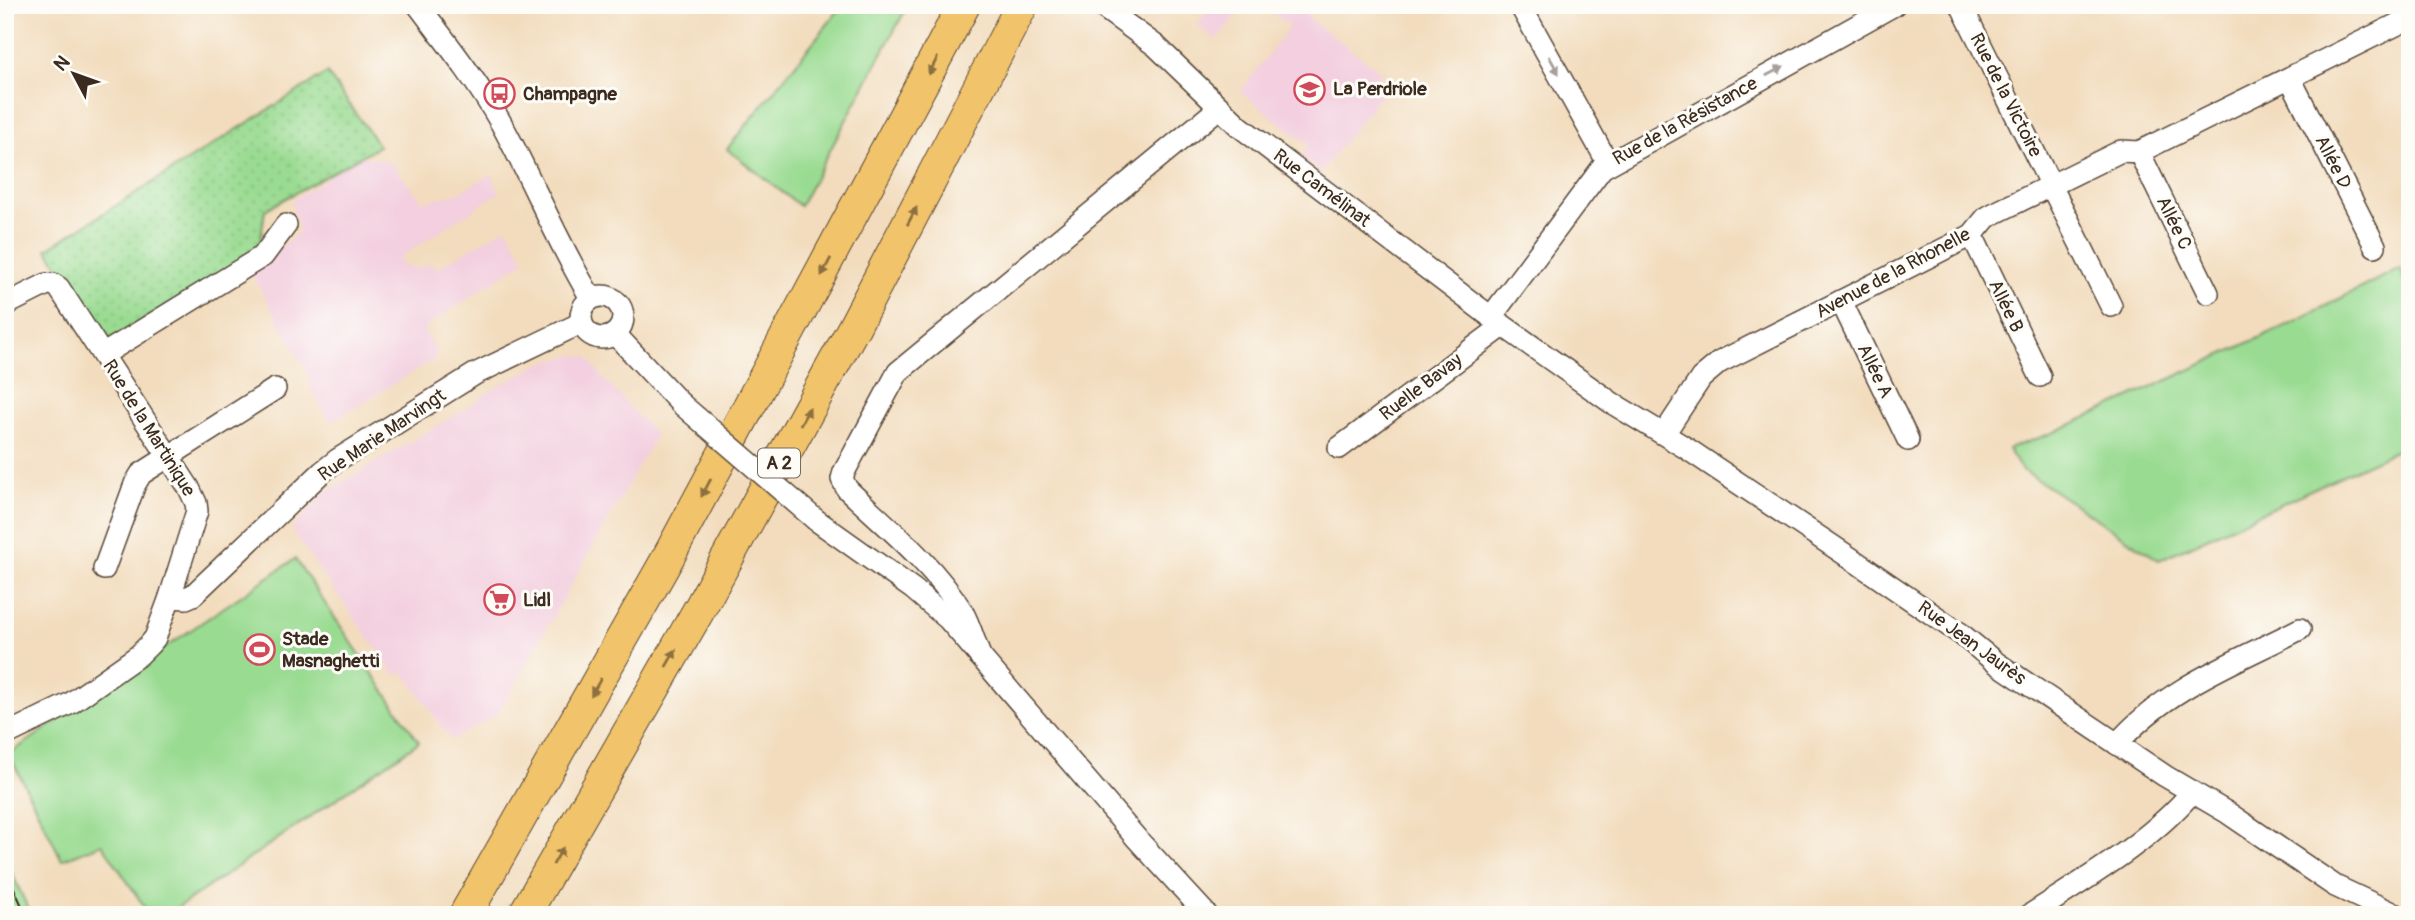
<svg xmlns="http://www.w3.org/2000/svg" width="2415" height="920" viewBox="0 0 2415 920" font-family="Pangolin,sans-serif">
	<style>
		.built { fill: #f3cfdf }
		.grass { fill: #9adb92; stroke: #6a8258; stroke-width: 2 }
		.park { fill: url(#park-dots); stroke: #6a8258; stroke-width: 2 }
		.lines { fill: none; stroke-linecap: round; stroke-linejoin: round }
		.minor-casing { stroke: #564536; stroke-width: 24 }
		.highway-casing { stroke: #564536; stroke-width: 34 }
		.minor { stroke: #fff; stroke-width: 21 }
		.highway { stroke: #f1c36a; stroke-width: 32 }
		.tram { stroke: #3b2a1e; stroke-width: 2 }
		.minor-bridge-casing { stroke: #564536; stroke-width: 24; stroke-linecap: butt }
		.minor-bridge { stroke: #fff; stroke-width: 21 }
		.oneway { fill: #a79f9a }
		.oneway2 { fill: #8d6f40 }
		.labels { text-anchor: middle; dominant-baseline: central; stroke-width: 6; stroke-linejoin: round; paint-order: stroke }
		.shield { fill: #fdfcf7; stroke: #75695f; stroke-width: 2 }
		.shield-label { font-size: 18px; font-weight: bold; fill: #3b2a1e }
		.poi-label { font-size: 19px; font-weight: bold; fill: #3b2a1e; stroke: #fdfcf7; text-anchor: start }
		.street-label { font-size: 19px; fill: #3b2a1e; stroke: #fdfcf7 }
	</style>
	<defs>
		<pattern id="park-dots" width="8" height="8" patternUnits="userSpaceOnUse" patternTransform="scale(1.75)"><rect width="8" height="8" fill="#9adb92"/><path d="M2 2h.1M6 6h.1" fill="none" stroke="#86bc7d" stroke-width="1.8" stroke-linecap="round"/></pattern>
	</defs>
	<rect width="100%" height="100%" fill="#fdfcf7"/>
	<filter id="ink" filterUnits="userSpaceOnUse"><feTurbulence type="fractalNoise" baseFrequency=".0143" numOctaves="2"/><feDisplacementMap in="SourceGraphic" scale="14" xChannelSelector="R" yChannelSelector="G"/><feConvolveMatrix kernelMatrix="1 2 1 2 8 2 1 2 1" color-interpolation-filters="sRGB"/></filter>
	<filter id="wash" filterUnits="userSpaceOnUse"><feTurbulence type="fractalNoise" baseFrequency=".00686" numOctaves="4" result="noise"/><feDisplacementMap in="SourceGraphic" scale="28" xChannelSelector="R" yChannelSelector="G"/><feGaussianBlur stdDeviation="1.57" result="paint"/><feColorMatrix in="noise" values="0 0 0 0 0 0 0 0 0 0 0 0 0 0 0 0 0 1.4 0 .05"/><feComposite in="paint" operator="in"/></filter>
	<g filter="url(#wash)">
		<rect width="100%" height="100%" fill="#f2dcbd"/>
		<g class="built">
			<polygon points="1212,5 1244,5 1217,40 1197,25"/>
			<polygon points="1260,5 1318,5 1307,17 1383,73 1373,86 1382,93 1321,172 1301,157 1309,145 1240,92 1290,26"/>
			<polygon points="361,156 390,162 423,202 460,192 491,174 500,192 399,258 403,265 417,269 432,263 436,269 505,228 507,228 525,260 427,326 425,333 437,351 435,359 333,421 329,420 308,384 310,377 251,272 299,232 291,201"/>
			<polygon points="575,355 588,357 602,377 656,435 498,714 451,740 403,671 396,676 291,530 324,493 454,416 500,385 544,362"/>
		</g>
		<g class="grass">
			<polygon points="843,5 908,5 800,206 727,149"/>
			<polygon points="2400,268 2410,297 2410,444 2159,560 2021,469 2008,449 2055,432 2300,319"/>
			<polygon points="295,559 419,742 167,915 150,915 102,844 62,860 9,754"/>
			<polygon points="5,858 31,915 10,915 5,904"/>
		</g>
		<polygon class="park" points="327,73 379,146 265,210 259,251 109,340 47,249"/>
	</g>
	<g filter="url(#ink)">
		<g class="lines">
			<defs>
				<g id="minor">
					<path d="M418,5C447,43 477,81 501,123C533,181 557,242 591,298"/>
					<polyline points="1100,5 1156,46 1239,126 1491,317 1612,403 1686,448 1849,557 1961,634 1995,662 2165,776 2228,813 2335,886 2397,915"/>
					<polyline points="1520,5 1608,163"/>
					<polyline points="1961,5 2111,306"/>
					<polyline points="2290,78 2375,246"/>
					<polyline points="2139,152 2208,293"/>
					<polyline points="1972,235 2040,376"/>
					<circle cx="602" cy="317" r="21"/>
					<polyline points="1841,301 1908,440"/>
					<polyline points="5,305 47,284 53,284 59,288 189,488 196,503 197,511 170,597 155,638 150,644 139,655 71,703 5,735"/>
					<polyline points="1491,317 1602,168 1894,5"/>
					<polyline points="615,334 680,403"/>
					<polyline points="104,354 263,256 286,225"/>
					<polyline points="1664,434 1701,378 1720,362 1972,235 1986,218 1991,215 2121,151 2139,152 2410,18"/>
					<polyline points="1339,448 1503,326"/>
					<polyline points="816,520 913,589 948,619 1138,840 1207,915"/>
					<polyline points="104,569 135,484 141,474 275,389"/>
					<polyline points="170,597 186,598 193,595 322,472 337,460 475,374 581,323"/>
					<path d="M980,656C974,641 970,625 962,611C932,563 887,527 847,489L842,479L844,472L898,372L1219,108"/>
					<path d="M2117,744C2165,688 2236,662 2300,629"/>
					<path d="M2030,915C2085,879 2150,842 2192,792"/>
				</g>
				<g id="highway">
					<polyline points="465,915 664,565 964,5"/>
					<polyline points="524,915 700,608 854,327 1022,5"/>
				</g>
			</defs>
			<use href="#minor" class="minor-casing"/>
			<use href="#highway" class="highway-casing"/>
			<use href="#minor" class="minor"/>
			<use href="#highway" class="highway"/>
			<polyline class="tram" points="5,868 26,915"/>
			<defs>
				<polyline id="minor-bridge" points="680,403 816,520"/>
			</defs>
			<use href="#minor-bridge" class="minor-bridge-casing"/>
			<use href="#minor-bridge" class="minor-bridge"/>
		</g>
		<defs><path id="oneway-solid" d="M-6-.8H1V-3.2L6.5 0L1 3.2V.8H-6Z" transform="scale(1.75)"/></defs>
		<g class="oneway">
			<use href="#oneway-solid" transform="translate(1554 65) rotate(61)"/>
			<use href="#oneway-solid" transform="translate(1775 71) rotate(-29)"/>
		</g>
		<g class="oneway2">
			<use href="#oneway-solid" transform="translate(933 66) rotate(117)"/>
			<use href="#oneway-solid" transform="translate(912 216) rotate(-62)"/>
			<use href="#oneway-solid" transform="translate(826 267) rotate(118)"/>
			<use href="#oneway-solid" transform="translate(805 416) rotate(-61)"/>
			<use href="#oneway-solid" transform="translate(706 488) rotate(118)"/>
			<use href="#oneway-solid" transform="translate(671 658) rotate(-60)"/>
			<use href="#oneway-solid" transform="translate(596 687) rotate(120)"/>
			<use href="#oneway-solid" transform="translate(558 856) rotate(-60)"/>
		</g>
	</g>
	<defs>
		<symbol id="school-ring" viewBox="-11 -11 22 22"><circle r="9.5" fill="#fdfcf7" stroke="#d1495b" stroke-width="1.5"/><path d="M0-5L7-2L0 1L-7-2ZM-4 1L0 2.5L4 1V4Q0 6-4 4Z" fill="#d1495b"/></symbol>
		<symbol id="bus-ring" viewBox="-11 -11 22 22"><circle r="9.5" fill="#fdfcf7" stroke="#d1495b" stroke-width="1.5"/><path d="M-5-6H5V4H4V6H2V4H-2V6H-4V4H-5ZM-3.5-4V0h7V-4ZM-3.5 1.2v1.5H-2V1.2ZM2 1.2v1.5H3.5V1.2Z" fill="#d1495b"/></symbol>
		<symbol id="supermarket-ring" viewBox="-11 -11 22 22"><circle r="9.5" fill="#fdfcf7" stroke="#d1495b" stroke-width="1.5"/><path d="M-6-5.5h2.5l.6 2H6L4.5 2H-2.5L-4.4-4H-6ZM-1.5 3.2a1.3 1.3 0 1 0 .1 0ZM3 3.2a1.3 1.3 0 1 0 .1 0Z" fill="#d1495b"/></symbol>
		<symbol id="stadium-ring" viewBox="-11 -11 22 22"><circle r="9.5" fill="#fdfcf7" stroke="#d1495b" stroke-width="1.5"/><path d="M0-5a6.5 5 0 1 0 0 10a6.5 5 0 1 0 0-10ZM-3.5-1.8h7v3.6h-7Z" fill="#d1495b"/></symbol>
	</defs>
	<g fill-rule="evenodd">
		<use href="#school-ring" x="1292" y="72" width="35" height="35"/>
		<use href="#bus-ring" x="482" y="76" width="35" height="35"/>
		<use href="#supermarket-ring" x="482" y="582" width="35" height="35"/>
		<use href="#stadium-ring" x="242" y="632" width="35" height="35"/>
	</g>
	<g class="labels">
		<rect class="shield" x="758" y="448.5" width="42" height="29" rx="5"/>
		<g class="shield-label">
			<text x="779" y="463">A 2</text>
		</g>
		<g class="poi-label">
			<text x="1333" y="89">La Perdriole</text>
			<text x="523" y="94">Champagne</text>
			<text x="523" y="600">Lidl</text>
			<text x="282" y="639">Stade<tspan x="282" dy="22">Masnaghetti</tspan></text>
		</g>
		<g class="street-label">
			<text transform="translate(2006 95) rotate(63)">Rue de la Victoire</text>
			<text transform="translate(1685 121) rotate(-29)">Rue de la Résistance</text>
			<text transform="translate(2333 162) rotate(63)">Allée D</text>
			<text transform="translate(1322 188) rotate(37)">Rue Camélinat</text>
			<text transform="translate(2174 223) rotate(64)">Allée C</text>
			<text transform="translate(1893 273) rotate(-28)">Avenue de la Rhonelle</text>
			<text transform="translate(2006 306) rotate(64)">Allée B</text>
			<text transform="translate(1875 371) rotate(64)">Allée A</text>
			<text transform="translate(1421 387) rotate(-37)">Ruelle Bavay</text>
			<text transform="translate(149 428) rotate(58)">Rue de la Martinique</text>
			<text transform="translate(382 435) rotate(-34)">Rue Marie Marvingt</text>
			<text transform="translate(1972 643) rotate(36)">Rue Jean Jaurès</text>
		</g>
	</g>
	<rect width="2415" height="920" fill="none" stroke="#fdfcf7" stroke-width="28"/>
	<g transform="translate(74 74) rotate(311)" stroke="#fdfcf7" stroke-width="5" paint-order="stroke">
	<path d="M0-5L12 26L0 18L-12 26Z" fill="#3b2a1e"/>
	<text y="-10" font-size="19" font-weight="bold" text-anchor="middle" fill="#3b2a1e">N</text>
	</g>
</svg>
